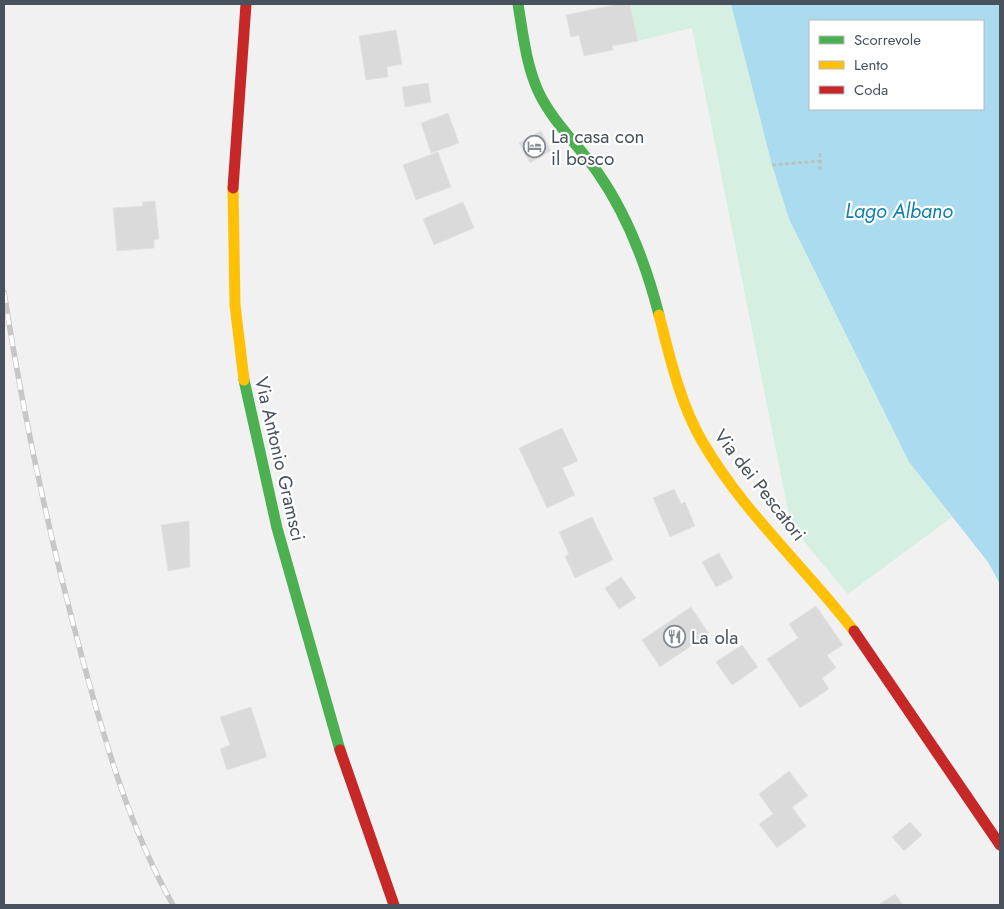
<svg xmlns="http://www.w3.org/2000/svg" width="1004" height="909" viewBox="0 0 1004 909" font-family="Jost,sans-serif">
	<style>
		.green { fill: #d5f0e2 }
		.water { fill: #aadbee; fill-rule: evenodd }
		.building { fill: #dadadb; stroke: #e2e3e4 }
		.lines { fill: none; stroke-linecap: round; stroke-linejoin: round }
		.path { stroke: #b8c4c1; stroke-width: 3; stroke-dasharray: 4 2.5; stroke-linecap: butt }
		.fast { stroke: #4caf50; stroke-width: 11 }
		.slow { stroke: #ffc107; stroke-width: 11 }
		.jam { stroke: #c62828; stroke-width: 11 }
		.rail-casing { stroke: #c6c7c9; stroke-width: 5.5 }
		.rail { stroke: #fff; stroke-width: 4; stroke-dasharray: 11; stroke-linecap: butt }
		.labels { text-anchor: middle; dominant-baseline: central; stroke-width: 4.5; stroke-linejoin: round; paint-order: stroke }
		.poi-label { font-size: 19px; fill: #48525d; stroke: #fff; text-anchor: start }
		.street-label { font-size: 19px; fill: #48525d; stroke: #fff }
		.water-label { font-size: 20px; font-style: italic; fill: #0c7fac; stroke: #fff }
	</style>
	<rect width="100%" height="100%" fill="#f1f1f1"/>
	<polygon class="green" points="630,4 731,4 772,165 789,219 909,462 952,517 848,594 791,526 692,28 638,41"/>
	<path class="water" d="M731,4H1000V584L988,562L909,462L789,219L772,165ZM810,21H983V109H810Z"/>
	<g class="building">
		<polygon points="618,4 630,4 638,41 612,46 613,50 584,56 579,35 571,37 566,15"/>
		<polygon points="396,30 402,64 387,67 388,77 366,80 359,36"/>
		<polygon points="428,83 431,102 405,107 402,87"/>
		<polygon points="448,113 459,143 431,153 421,123"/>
		<polygon points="541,131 551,151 530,163 519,143"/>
		<polygon points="438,152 451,187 416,200 403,165"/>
		<polygon points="155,201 159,239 154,240 154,248 117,251 113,208 143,206 142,202"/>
		<polygon points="463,202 474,228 434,245 423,219"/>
		<polygon points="562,428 578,461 562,468 575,495 547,508 519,448"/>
		<polygon points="674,489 681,504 685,502 695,526 670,537 653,498"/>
		<polygon points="592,517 613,560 575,578 565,556 569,554 559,532"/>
		<polygon points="189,521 190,567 168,571 161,525"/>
		<polygon points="719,553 733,578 716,587 702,562"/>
		<polygon points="621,577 636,598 619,609 605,588"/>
		<polygon points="816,606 843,645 827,655 836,668 822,678 829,689 800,708 767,659 798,638 789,624"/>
		<polygon points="691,607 709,634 660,667 642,640"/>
		<polygon points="742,645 758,667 732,685 716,662"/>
		<polygon points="251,707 267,757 227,770 220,749 230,745 220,717"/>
		<polygon points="789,771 808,796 792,807 806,826 777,848 759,824 773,814 759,794"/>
		<polygon points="910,822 922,835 904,851 892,837"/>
		<polygon points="895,894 903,905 878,905"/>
	</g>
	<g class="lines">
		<g class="path">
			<polyline points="772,165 820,161 820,151"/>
			<polyline points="820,170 820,161"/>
		</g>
		<g class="fast">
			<path d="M518,4C523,34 526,65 539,93C553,122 579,146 598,173C628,216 646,264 659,315"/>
			<polyline points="244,380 277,528 340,750"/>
		</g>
		<g class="slow">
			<polyline points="233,188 235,305 244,380"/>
			<path d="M659,315C670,358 680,403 702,441C742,511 805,567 854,631"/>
		</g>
		<g class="jam">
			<polyline points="233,188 246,4"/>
			<polyline points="854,631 1000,845"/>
			<polyline points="340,750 394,905"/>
		</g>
		<defs>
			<path id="rail" d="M4,292C23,416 50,539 83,661C106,745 130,829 173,905"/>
		</defs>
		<use href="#rail" class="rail-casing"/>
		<use href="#rail" class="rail"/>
	</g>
	<defs>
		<symbol id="hotel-ring" viewBox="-11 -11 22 22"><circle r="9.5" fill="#fff" stroke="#838a91" stroke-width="1.5"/><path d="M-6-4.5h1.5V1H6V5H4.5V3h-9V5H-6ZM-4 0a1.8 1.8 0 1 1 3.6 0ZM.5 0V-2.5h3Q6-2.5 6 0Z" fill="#838a91"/></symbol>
		<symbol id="restaurant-ring" viewBox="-11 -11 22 22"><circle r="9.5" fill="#fff" stroke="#838a91" stroke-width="1.5"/><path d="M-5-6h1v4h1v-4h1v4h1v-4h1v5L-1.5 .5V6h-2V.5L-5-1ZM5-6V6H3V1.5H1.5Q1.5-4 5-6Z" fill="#838a91"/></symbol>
	</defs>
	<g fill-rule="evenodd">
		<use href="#hotel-ring" x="522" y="134" width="25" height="25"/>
		<use href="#restaurant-ring" x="662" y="624" width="25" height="25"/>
	</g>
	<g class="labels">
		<g class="poi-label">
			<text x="551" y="136">La casa con<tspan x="551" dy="22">il bosco</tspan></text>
			<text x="691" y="637">La ola</text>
		</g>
		<g class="street-label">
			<text transform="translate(280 459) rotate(77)">Via Antonio Gramsci</text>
			<text transform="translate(760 485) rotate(52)">Via dei Pescatori</text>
		</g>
		<g class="water-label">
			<text x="899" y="211">Lago Albano</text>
		</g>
	</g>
	<rect width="1004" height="909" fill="none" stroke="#48525d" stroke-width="10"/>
	<rect x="809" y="20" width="175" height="90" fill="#ffffff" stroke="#b6babe"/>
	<rect x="819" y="36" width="25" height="8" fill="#4caf50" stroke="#b6babe"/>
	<text x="854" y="45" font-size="15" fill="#48525d">Scorrevole</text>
	<rect x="819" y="61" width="25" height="8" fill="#ffc107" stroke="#b6babe"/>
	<text x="854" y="70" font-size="15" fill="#48525d">Lento</text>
	<rect x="819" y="86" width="25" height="8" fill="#c62828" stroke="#b6babe"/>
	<text x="854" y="95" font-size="15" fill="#48525d">Coda</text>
</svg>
